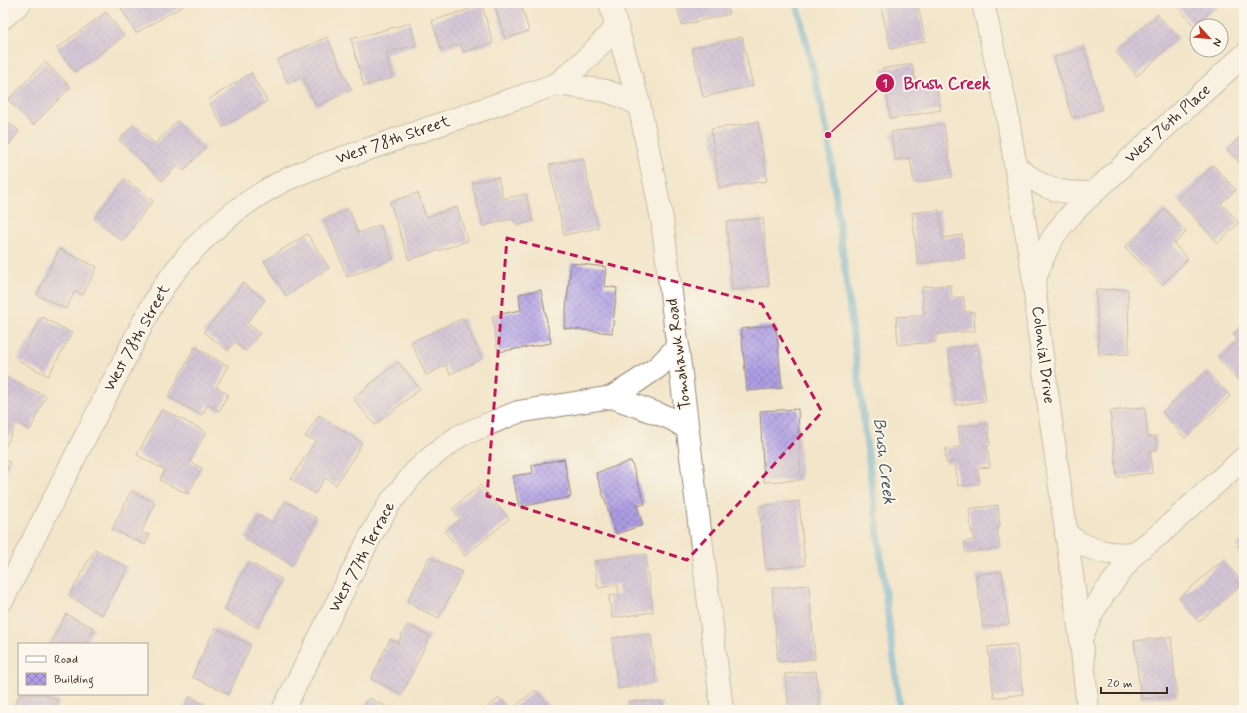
<svg xmlns="http://www.w3.org/2000/svg" width="1247" height="713" viewBox="0 0 1247 713" font-family="Mynerve,sans-serif">
	<style>
		.lines { fill: none; stroke-linecap: round; stroke-linejoin: round }
		.stream { stroke: #58aad3; stroke-width: 7 }
		.building { fill: url(#building-cross-hatch) }
		.street-casing { stroke: #968874; stroke-width: 24 }
		.street { stroke: #fff; stroke-width: 22 }
		.marked { fill: none; stroke: #c2185b; stroke-width: 3; stroke-dasharray: 8 5; stroke-linejoin: round }
		.labels { text-anchor: middle; dominant-baseline: central; stroke-width: 4; stroke-linejoin: round; paint-order: stroke }
		.street-label { font-size: 16px; fill: #3b2a1e; stroke: #fbf7ec }
		.water-label { font-size: 17px; font-style: italic; fill: #45575d; stroke: #fbf7ec }
		.leader { fill: none; stroke: #c2185b; stroke-width: 1.5 }
		.callout-dot { fill: #c2185b; stroke: #fbf7ec; stroke-width: 1.5 }
		.mark-label { font-size: 12px; text-anchor: middle; font-weight: bold; fill: #fff }
		.callout-label { font-size: 17px; text-anchor: middle; font-weight: bold; fill: #c2185b; stroke: #fbf7ec; stroke-width: 4; stroke-linejoin: round; paint-order: stroke }
	</style>
	<defs>
		<pattern id="building-cross-hatch" width="8" height="8" patternUnits="userSpaceOnUse"><rect width="8" height="8" fill="#ad9de5"/><path d="M0 0l8 8M0 8l8-8" fill="none" stroke="#8e80b9"/></pattern>
	</defs>
	<rect width="100%" height="100%" fill="#fbf7ec"/>
	<filter id="ink" filterUnits="userSpaceOnUse"><feTurbulence type="fractalNoise" baseFrequency=".025" numOctaves="2"/><feDisplacementMap in="SourceGraphic" scale="8" xChannelSelector="R" yChannelSelector="G"/><feConvolveMatrix kernelMatrix="1 2 1 2 8 2 1 2 1" color-interpolation-filters="sRGB"/></filter>
	<filter id="wash" filterUnits="userSpaceOnUse"><feTurbulence type="fractalNoise" baseFrequency=".012" numOctaves="4" result="noise"/><feDisplacementMap in="SourceGraphic" scale="16" xChannelSelector="R" yChannelSelector="G"/><feGaussianBlur stdDeviation="0.9" result="paint"/><feColorMatrix in="noise" values="0 0 0 0 0 0 0 0 0 0 0 0 0 0 0 0 0 1.4 0 .05"/><feComposite in="paint" operator="in"/></filter>
	<g filter="url(#wash)">
		<rect width="100%" height="100%" fill="#f2e5ca"/>
		<g class="lines">
			<polyline class="stream" points="797,3 828,135 900,710"/>
		</g>
		<g id="blocks">
			<g class="building">
				<polygon points="118,3 188,3 136,33"/>
				<polygon points="494,3 537,3 522,8 529,31 505,39"/>
				<polygon points="676,3 727,3 729,14 682,25"/>
				<polygon points="880,3 917,3 926,41 891,49"/>
				<polygon points="1173,3 1214,3 1217,6 1195,26"/>
				<polygon points="482,5 493,43 463,52 461,44 441,50 432,21"/>
				<polygon points="106,12 124,36 75,72 57,48"/>
				<polygon points="1157,14 1179,38 1137,76 1116,52"/>
				<polygon points="410,23 416,45 386,53 392,78 364,86 351,39"/>
				<polygon points="327,37 351,90 316,106 303,77 288,84 277,60"/>
				<polygon points="742,37 753,86 703,97 692,48"/>
				<polygon points="1084,48 1102,109 1072,118 1054,57"/>
				<polygon points="45,62 71,87 33,125 8,100"/>
				<polygon points="912,64 917,88 936,85 941,110 891,119 882,69"/>
				<polygon points="251,73 267,101 223,127 208,100"/>
				<polygon points="3,119 19,131 3,153"/>
				<polygon points="177,121 205,148 184,171 177,165 162,181 119,140 134,124 155,144"/>
				<polygon points="758,122 767,181 719,188 711,129"/>
				<polygon points="944,124 952,177 914,183 910,158 895,160 891,132"/>
				<polygon points="1244,133 1244,167 1227,150"/>
				<polygon points="583,158 598,228 564,235 549,165"/>
				<polygon points="1213,165 1236,190 1221,203 1239,223 1218,243 1177,199"/>
				<polygon points="498,177 503,199 526,194 533,221 518,225 511,219 483,226 472,183"/>
				<polygon points="125,179 153,201 122,241 94,219"/>
				<polygon points="418,193 426,217 457,207 468,241 409,260 390,202"/>
				<polygon points="349,209 358,233 380,225 393,259 347,277 324,219"/>
				<polygon points="1165,209 1186,232 1174,244 1188,259 1162,285 1125,247"/>
				<polygon points="939,210 943,238 962,235 965,258 918,264 912,213"/>
				<polygon points="763,218 769,286 732,290 726,222"/>
				<polygon points="307,234 329,268 286,296 264,261"/>
				<polygon points="59,249 97,267 83,295 75,291 66,309 37,295"/>
				<polygon points="571,263 606,267 604,286 617,288 612,333 564,328"/>
				<polygon points="243,283 265,300 247,323 260,333 246,351 235,342 228,351 204,332"/>
				<polygon points="951,285 952,298 964,297 965,312 974,312 975,331 936,334 936,342 898,345 896,317 924,315 922,287"/>
				<polygon points="1128,289 1129,354 1099,355 1096,290"/>
				<polygon points="541,290 551,343 498,352 492,316 521,310 519,294"/>
				<polygon points="42,317 72,333 48,376 18,360"/>
				<polygon points="463,318 482,359 450,374 446,365 426,375 411,342"/>
				<polygon points="1244,324 1244,380 1241,383 1218,358 1238,340 1233,334"/>
				<polygon points="776,325 782,388 747,391 741,329"/>
				<polygon points="978,344 986,401 956,405 948,349"/>
				<polygon points="195,347 228,366 216,387 228,394 219,411 208,405 202,415 168,397"/>
				<polygon points="398,362 420,389 375,425 353,398"/>
				<polygon points="1207,371 1230,396 1185,438 1162,412"/>
				<polygon points="3,376 46,396 30,430 16,423 6,446 3,445"/>
				<polygon points="1145,407 1148,437 1156,436 1157,450 1150,451 1152,473 1117,477 1110,411"/>
				<polygon points="162,409 206,432 190,462 202,468 188,494 160,480 165,470 137,455"/>
				<polygon points="798,409 801,480 764,482 760,411"/>
				<polygon points="319,415 362,443 336,485 325,478 315,494 291,479 316,440 305,437"/>
				<polygon points="988,424 990,445 987,446 990,467 978,468 979,484 958,486 955,462 946,463 945,449 961,447 958,427"/>
				<polygon points="3,459 10,463 3,475"/>
				<polygon points="564,459 571,497 519,507 513,476 533,473 532,465"/>
				<polygon points="631,461 645,504 637,506 643,525 616,534 596,473"/>
				<polygon points="480,485 509,519 465,556 445,532 460,519 452,509"/>
				<polygon points="131,491 155,503 141,533 150,535 145,545 112,529"/>
				<polygon points="285,501 317,518 293,565 245,539 258,515 273,523"/>
				<polygon points="799,501 805,565 766,569 759,506"/>
				<polygon points="998,505 1000,527 997,527 1000,548 966,553 964,542 974,540 973,531 971,531 969,509"/>
				<polygon points="1244,539 1244,553 1237,546"/>
				<polygon points="95,549 128,568 102,615 69,596"/>
				<polygon points="645,554 653,612 612,618 609,596 619,595 618,585 598,588 594,561"/>
				<polygon points="429,557 462,572 439,618 407,603"/>
				<polygon points="1223,560 1243,583 1199,622 1179,598"/>
				<polygon points="248,562 282,579 258,628 224,610"/>
				<polygon points="1002,571 1009,624 983,627 976,575"/>
				<polygon points="809,585 815,659 778,662 772,588"/>
				<polygon points="66,614 94,628 86,644 50,644"/>
				<polygon points="407,625 430,636 402,694 371,679 390,639 398,643"/>
				<polygon points="215,628 251,645 229,694 192,677"/>
				<polygon points="651,634 656,684 618,689 612,638"/>
				<polygon points="1171,637 1177,696 1141,699 1134,641"/>
				<polygon points="1016,644 1023,694 994,698 988,647"/>
				<polygon points="816,671 820,710 789,710 785,674"/>
				<polygon points="535,690 552,710 511,710"/>
				<polygon points="20,694 44,694 59,701 54,710 12,710"/>
				<polygon points="189,697 217,710 183,710"/>
				<polygon points="369,698 393,710 362,710"/>
				<polygon points="499,698 509,710 487,710 486,708"/>
				<polygon points="628,701 662,702 662,710 628,710"/>
			</g>
		</g>
	</g>
	<g filter="url(#ink)">
		<use href="#blocks" fill-opacity="0" stroke="#968874" stroke-width="1"/>
		<g class="lines">
			<defs>
				<g id="street">
					<polyline points="610,3 639,104 662,219 722,710"/>
					<polyline points="983,3 1006,107 1034,281 1038,326 1081,641 1088,710"/>
					<polyline points="3,18 20,3"/>
					<polyline points="557,84 606,91 620,96 639,104"/>
					<path d="M1016,167C1024,173 1033,180 1043,185C1058,193 1076,193 1093,193"/>
					<path d="M1035,280C1038,271 1041,261 1046,251C1056,228 1075,210 1093,193L1244,55"/>
					<polyline points="612,397 672,419 688,429"/>
					<path d="M1066,534C1089,550 1107,556 1135,553"/>
					<path d="M3,599L147,315C152,305 158,295 164,286C195,242 237,205 285,180C296,175 308,170 319,166L557,84L583,62L617,27"/>
					<polyline points="1081,639 1091,615 1103,595 1135,553 1160,534 1244,458"/>
					<polyline points="283,710 371,535 390,503 415,472 430,458 459,436 518,412 612,397 636,382 658,367 678,346"/>
				</g>
			</defs>
			<use href="#street" class="street-casing"/>
			<use href="#street" class="street"/>
		</g>
	</g>
	<path d="M0 0H1247V713H0ZM507,238L762,304L822,412L687,560L487,496Z" fill="#f2e5ca" fill-opacity=".55" fill-rule="evenodd"/>
	<path class="marked" d="M507,238L762,304L822,412L687,560L487,496Z"/>
	<g class="labels">
		<g class="street-label">
			<text transform="translate(1168 124) rotate(-42)">West 76th Place</text>
			<text transform="translate(393 140) rotate(-19)">West 78th Street</text>
			<text transform="translate(137 338) rotate(-61)">West 78th Street</text>
			<text transform="translate(679 354) rotate(-97)">Tomahawk Road</text>
			<text transform="translate(1043 355) rotate(83)">Colonial Drive</text>
			<text transform="translate(362 557) rotate(-62)">West 77th Terrace</text>
		</g>
		<g class="water-label">
			<text transform="translate(884 461) rotate(83)">Brush Creek</text>
		</g>
	</g>
	<path class="leader" d="M828 135L885 83"/>
	<g class="callout-dot">
		<circle cx="828" cy="135" r="4"/>
		<circle cx="885" cy="83" r="10"/>
	</g>
	<g class="mark-label">
		<text x="885" y="87">1</text>
	</g>
	<g class="callout-label">
		<text x="947" y="89">Brush Creek</text>
	</g>
	<rect width="1247" height="713" fill="none" stroke="#fbf7ec" stroke-width="16"/>
	<rect x="18" y="643" width="130" height="52" fill="#fbf7ec" stroke="#aea59a"/>
	<rect x="26" y="656" width="20" height="6" fill="#ffffff" stroke="#aea59a"/>
	<text x="54" y="663" font-size="12" fill="#3b2a1e">Road</text>
	<rect x="26" y="673" width="20" height="12" fill="url(#building-cross-hatch)" stroke="#aea59a"/>
	<text x="54" y="683" font-size="12" fill="#3b2a1e">Building</text>
	<g transform="translate(1209 38) rotate(117)"><circle r="19" fill="#fbf7ec" stroke="#aea59a"/>
	<path d="M0-3L7 15L0 10L-7 15Z" fill="#c8321e"/>
	<text y="-6" font-size="11" font-weight="bold" text-anchor="middle" fill="#3b2a1e">N</text>
	</g>
	<path d="M1101 687v6h66v-6" fill="none" stroke="#3b2a1e" stroke-width="2"/>
	<text x="1107" y="687" font-size="12" fill="#3b2a1e" stroke="#fbf7ec" stroke-width="3" paint-order="stroke">20 m</text>
</svg>
